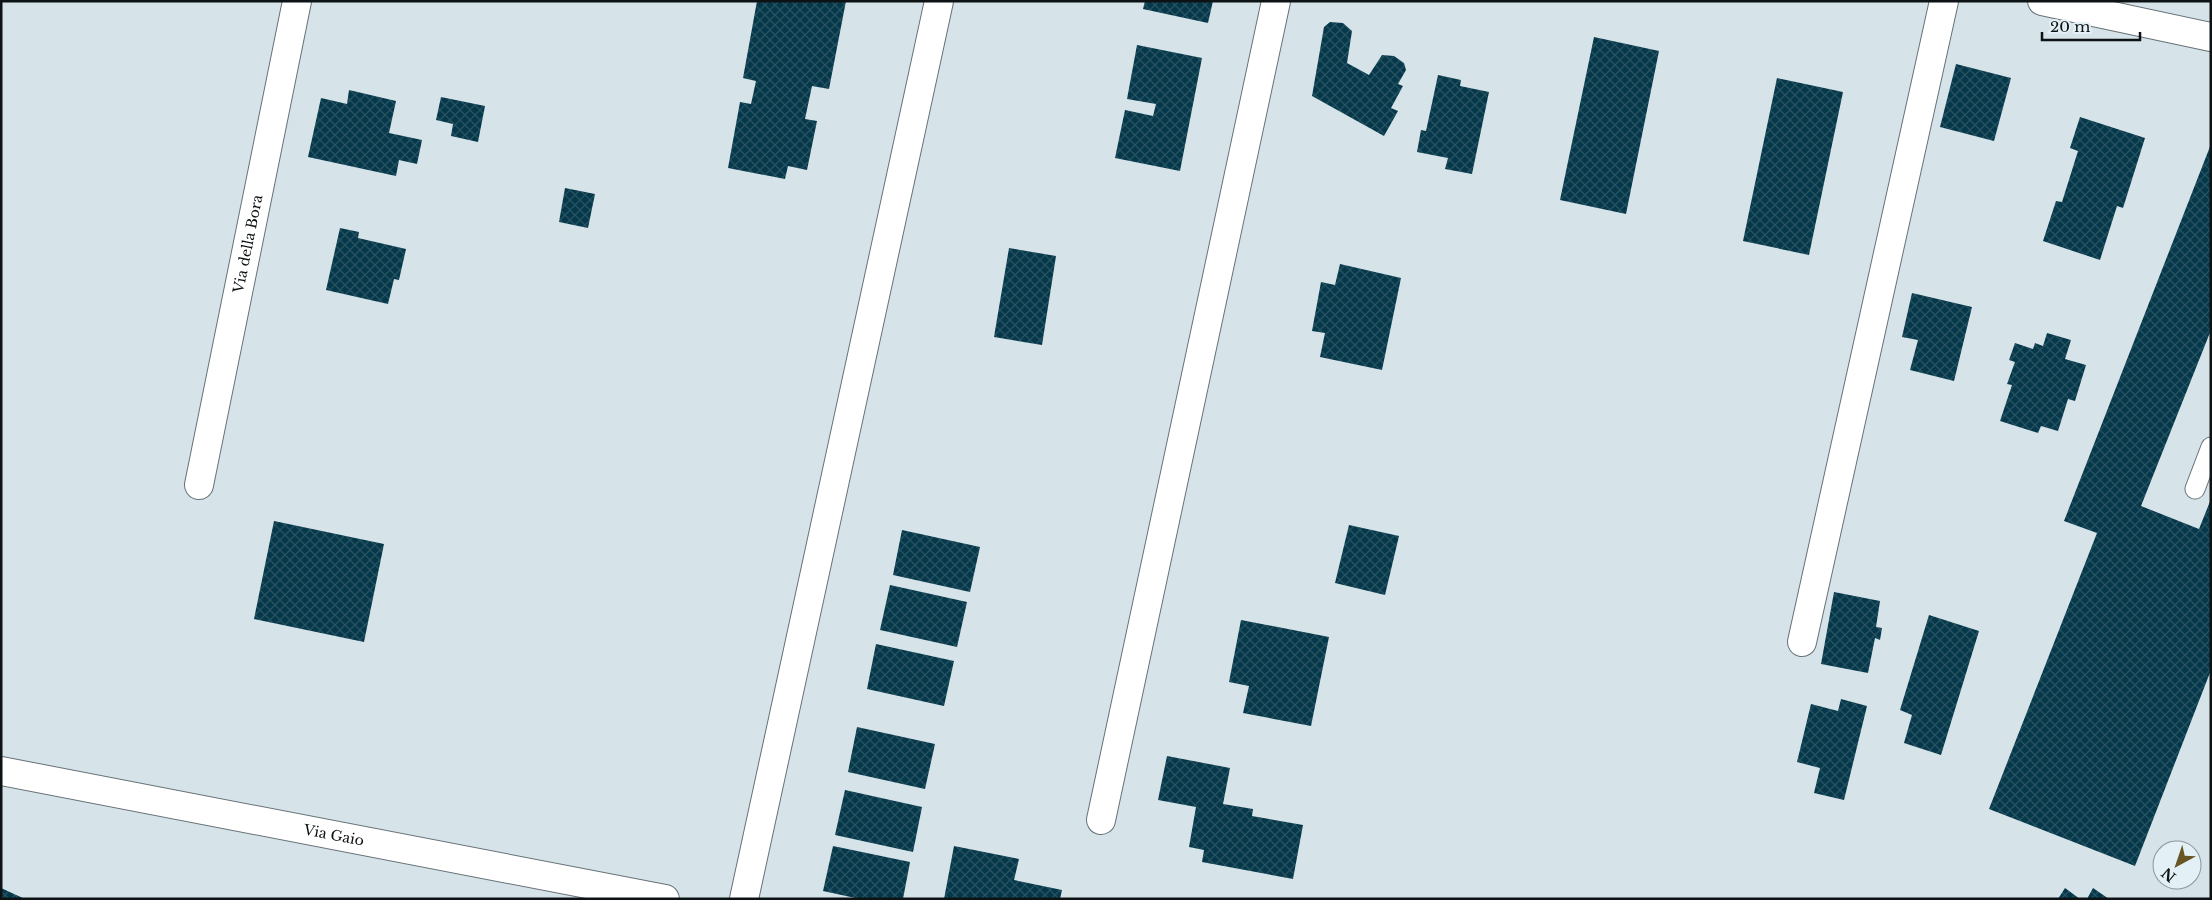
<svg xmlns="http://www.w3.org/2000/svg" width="2212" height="900" viewBox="0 0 2212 900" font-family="'Libre Baskerville',serif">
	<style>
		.building { fill: url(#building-cross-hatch) }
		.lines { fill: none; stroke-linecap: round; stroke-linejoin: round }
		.service-casing { stroke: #677278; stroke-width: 21 }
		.minor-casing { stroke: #677278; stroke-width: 30 }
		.service { stroke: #fff; stroke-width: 19 }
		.minor { stroke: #fff; stroke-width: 28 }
		.labels { text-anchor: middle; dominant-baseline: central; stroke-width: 5; stroke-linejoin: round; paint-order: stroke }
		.street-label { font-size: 14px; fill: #0d1214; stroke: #e3f0f6 }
	</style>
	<defs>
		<pattern id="building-cross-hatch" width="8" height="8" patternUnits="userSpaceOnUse" patternTransform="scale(1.25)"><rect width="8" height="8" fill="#04384a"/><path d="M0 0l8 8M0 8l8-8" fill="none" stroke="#285260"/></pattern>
	</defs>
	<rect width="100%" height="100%" fill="#d6e3e9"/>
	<g class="building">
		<polygon points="757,1 846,1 829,89 812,86 805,119 817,121 807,170 788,166 785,179 728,168 740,102 751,104 756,81 743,78"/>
		<polygon points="1145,1 1213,1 1208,23 1143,9"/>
		<polygon points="1330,22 1343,23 1352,31 1347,63 1369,75 1382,55 1394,56 1404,63 1406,70 1398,84 1403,86 1391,108 1398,111 1384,136 1312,96 1324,27"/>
		<polygon points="1594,37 1659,51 1626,214 1560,200"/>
		<polygon points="1137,45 1202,58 1180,171 1115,158 1125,110 1153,116 1156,104 1127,99"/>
		<polygon points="1956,64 2011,78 1994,141 1940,127"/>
		<polygon points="1438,75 1461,80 1460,86 1489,92 1472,174 1445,169 1448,158 1417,152 1421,130 1426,131"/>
		<polygon points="1777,78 1843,92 1809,255 1743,241"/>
		<polygon points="349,90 396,101 389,133 422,140 417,164 399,160 396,176 308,157 321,98 347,104"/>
		<polygon points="441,97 485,106 478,142 451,136 453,124 436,120"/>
		<polygon points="2080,117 2145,138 2123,208 2117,206 2100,260 2043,241 2056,201 2062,202 2078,151 2070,148"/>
		<polygon points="2211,144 2211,330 2141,506 2199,529 2211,499 2211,670 2135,866 1989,809 2097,533 2064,521"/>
		<polygon points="565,188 595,194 588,228 559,222"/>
		<polygon points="340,228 359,232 358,238 406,249 399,280 394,279 388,304 326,290"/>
		<polygon points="1009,248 1056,256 1042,345 994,337"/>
		<polygon points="1340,264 1401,278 1382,370 1320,357 1325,333 1312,331 1321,282 1335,285"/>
		<polygon points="1912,293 1972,307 1954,381 1910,370 1918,340 1902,337"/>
		<polygon points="2047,333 2071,340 2065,359 2086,365 2075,401 2068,399 2058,431 2041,426 2038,433 2000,421 2012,385 2007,384 2015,362 2009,360 2015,343 2033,349 2035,343 2043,346"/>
		<polygon points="274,521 384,544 364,642 254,619"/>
		<polygon points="1349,525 1399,536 1385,595 1335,583"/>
		<polygon points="902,530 980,547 970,592 893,575"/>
		<polygon points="890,585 967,602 957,647 880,630"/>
		<polygon points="1834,592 1880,601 1876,627 1882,628 1880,640 1875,638 1868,673 1821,664"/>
		<polygon points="1929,615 1979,631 1941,755 1904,743 1912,715 1900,710"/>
		<polygon points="1241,620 1329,637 1311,726 1243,713 1249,686 1229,682"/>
		<polygon points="876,644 954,661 944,706 867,689"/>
		<polygon points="1841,699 1867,706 1844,800 1814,793 1820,768 1797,762 1811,704 1838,711"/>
		<polygon points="857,727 935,744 925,789 848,772"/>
		<polygon points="1167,756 1230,768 1223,804 1253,809 1252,816 1303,825 1293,879 1202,862 1204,850 1189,847 1196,807 1158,800"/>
		<polygon points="845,790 922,807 913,852 835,835"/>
		<polygon points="833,846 910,862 903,899 860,899 823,891"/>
		<polygon points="954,846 1019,859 1014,880 1062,890 1060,899 944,899"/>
		<polygon points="1,888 25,899 1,899"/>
		<polygon points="2065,888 2080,899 2058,899"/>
		<polygon points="2093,888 2109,899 2087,899"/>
	</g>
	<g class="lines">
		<defs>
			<polyline id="service" points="2195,489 2211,447"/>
			<g id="minor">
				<polyline points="2042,1 2211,37"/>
				<path id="s1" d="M199,485L297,1"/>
				<polyline points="1802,642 1944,1"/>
				<path id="s2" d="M1,771L665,899"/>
				<polyline points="1101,820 1276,1"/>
				<polyline points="744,899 939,1"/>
			</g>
		</defs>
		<use href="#service" class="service-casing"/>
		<use href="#minor" class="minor-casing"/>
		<use href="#service" class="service"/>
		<use href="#minor" class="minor"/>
	</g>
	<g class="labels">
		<g class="street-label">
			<text stroke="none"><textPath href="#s1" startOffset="246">Via della Bora</textPath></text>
			<text stroke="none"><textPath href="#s2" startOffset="339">Via Gaio</textPath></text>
		</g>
	</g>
	<rect width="2212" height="900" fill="none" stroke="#0d1214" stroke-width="5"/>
	<g transform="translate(2177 865) rotate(220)"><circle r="24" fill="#e3f0f6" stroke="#8d979c"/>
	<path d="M0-4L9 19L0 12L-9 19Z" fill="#685624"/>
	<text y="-8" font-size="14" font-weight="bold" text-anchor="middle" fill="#0d1214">N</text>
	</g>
	<path d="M2042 32v8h98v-8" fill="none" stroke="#0d1214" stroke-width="2.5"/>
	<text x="2050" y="32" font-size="15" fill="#0d1214" stroke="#e3f0f6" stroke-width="4" paint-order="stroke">20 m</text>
</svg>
